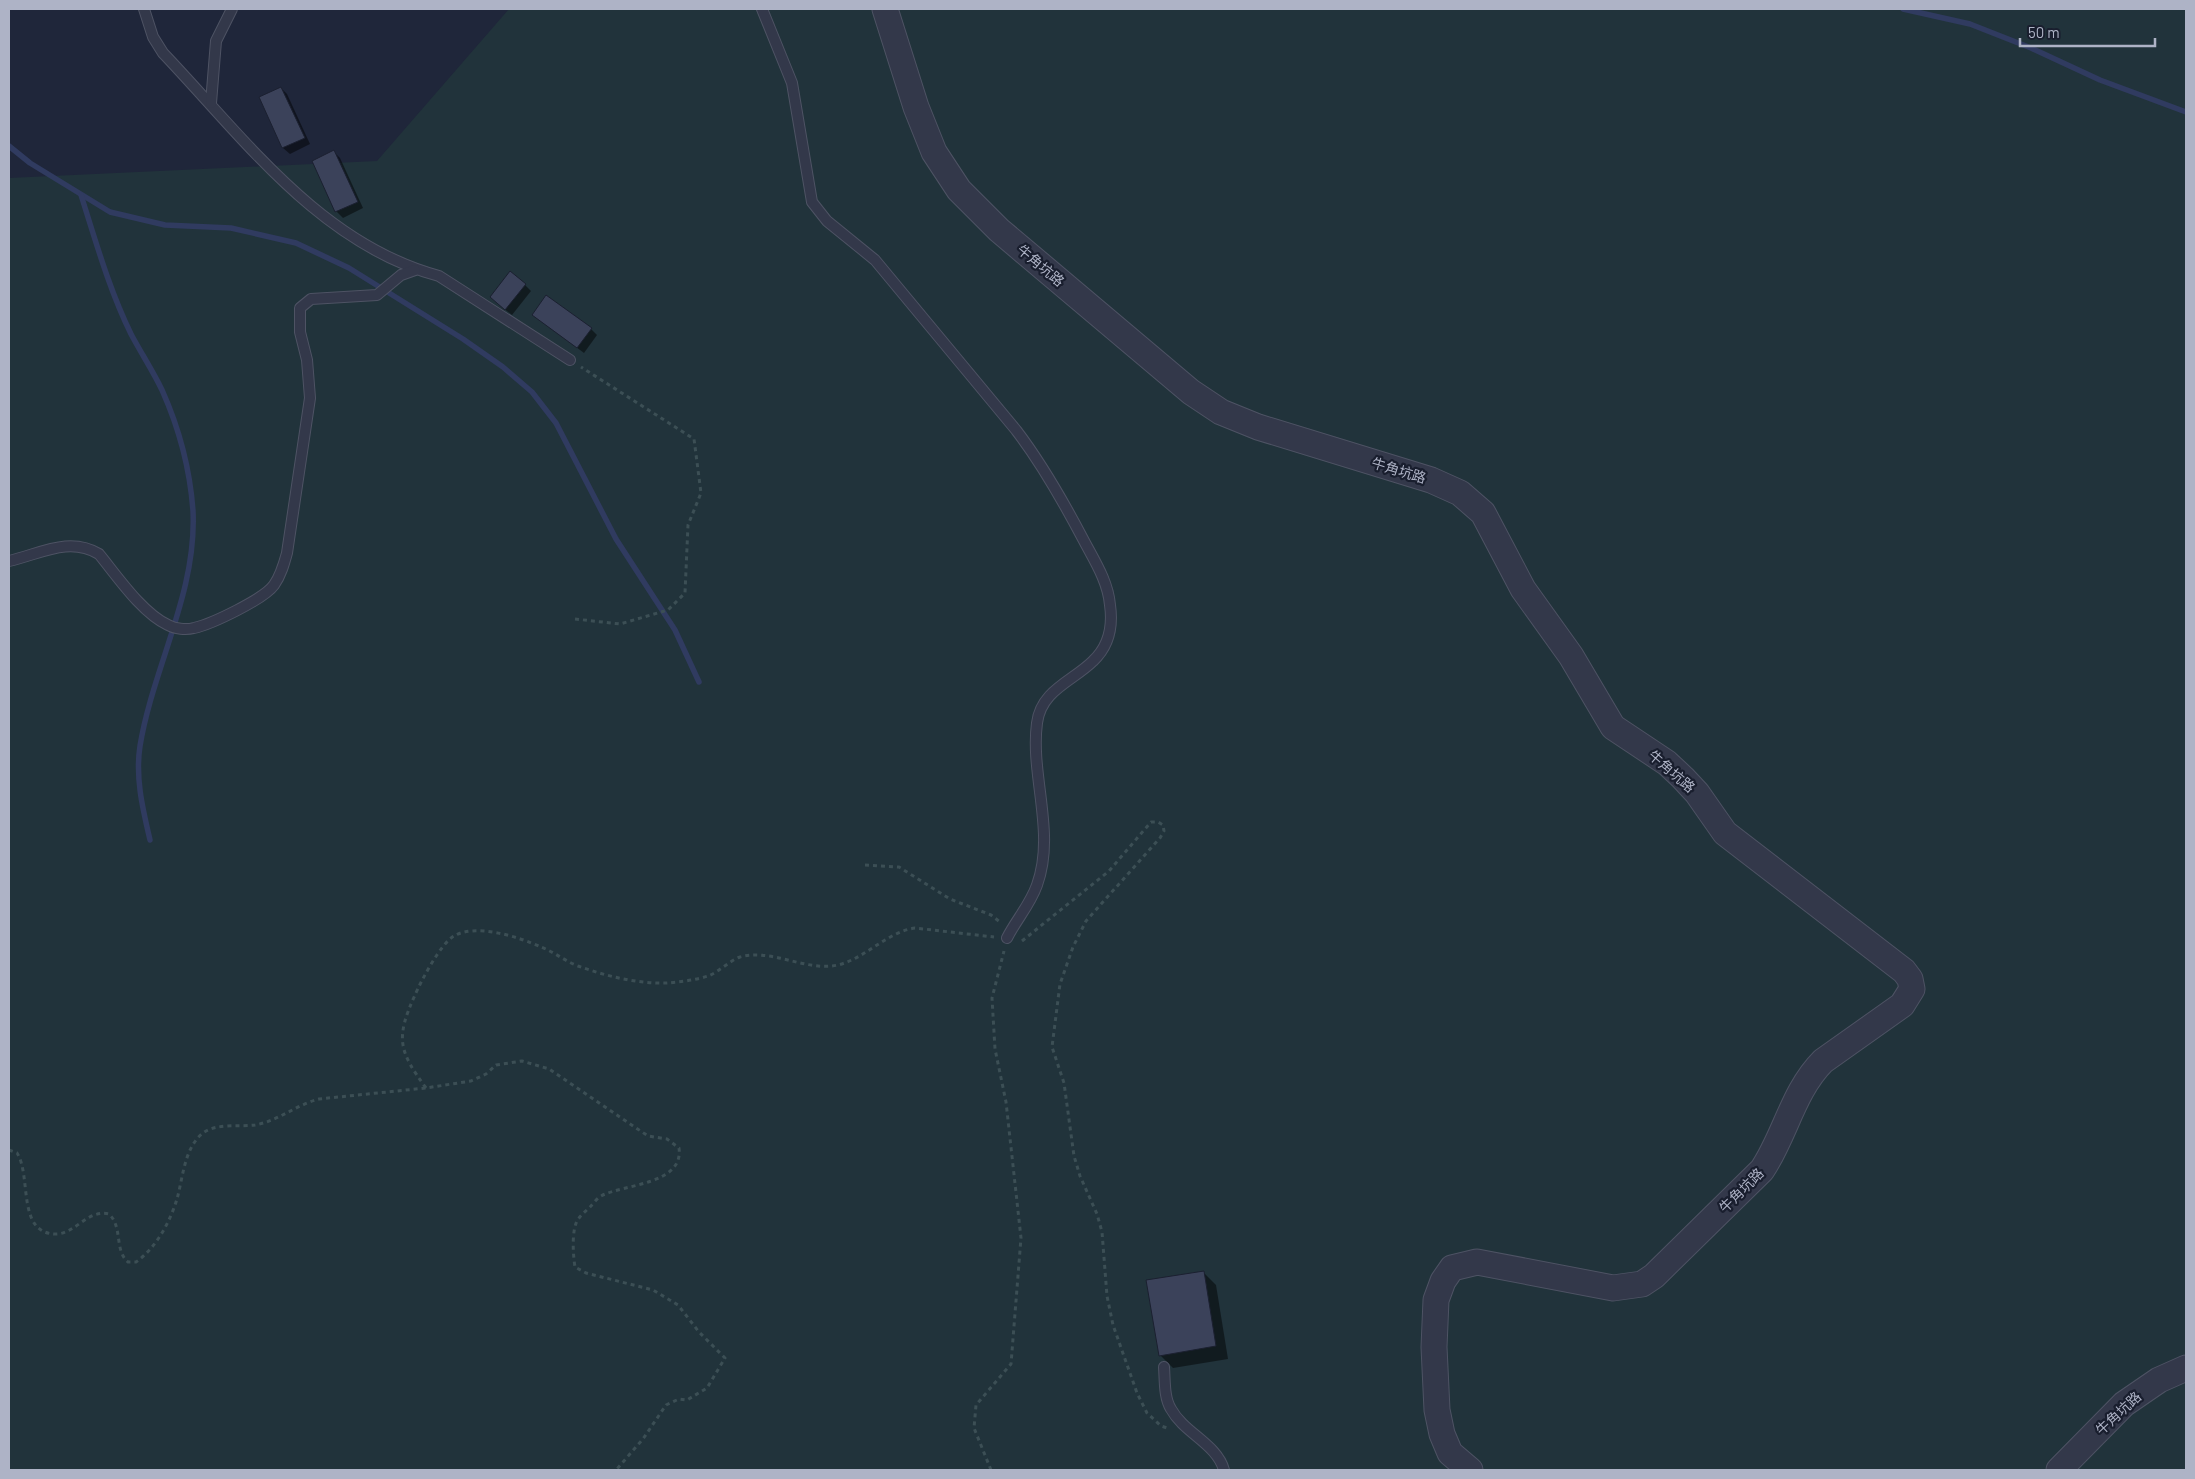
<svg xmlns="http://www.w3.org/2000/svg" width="2195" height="1479" viewBox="0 0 2195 1479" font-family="Barlow,'Noto Sans TC',sans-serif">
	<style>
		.green { fill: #21333b }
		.shadow { fill: #0007 }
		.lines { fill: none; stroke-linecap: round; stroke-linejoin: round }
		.stream { stroke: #303b60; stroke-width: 5.5 }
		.building { fill: #3b425a; stroke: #1b2030 }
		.service-casing { stroke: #4e5364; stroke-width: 12 }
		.tertiary-casing { stroke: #4e5364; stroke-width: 27 }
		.path { stroke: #3c4f55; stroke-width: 3; stroke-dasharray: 4 4; stroke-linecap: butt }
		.service { stroke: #33384a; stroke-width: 10 }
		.tertiary { stroke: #33384a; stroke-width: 25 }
		.labels { text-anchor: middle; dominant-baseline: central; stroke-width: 4.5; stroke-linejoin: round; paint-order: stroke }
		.street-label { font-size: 14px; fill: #aeb3c6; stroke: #191e2e }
	</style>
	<rect width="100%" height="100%" fill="#1f263a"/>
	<polygon class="green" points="509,9 2186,9 2186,1470 9,1470 9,178 377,161"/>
	<g class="shadow">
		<polygon points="281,88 287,94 310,144 290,154 283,148 260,98"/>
		<polygon points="334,152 340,158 363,208 343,218 336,211 313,161"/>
		<polygon points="525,285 531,291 512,315 497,303"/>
		<polygon points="533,315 591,329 597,335 584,353"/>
		<polygon points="1203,1272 1216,1285 1228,1359 1173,1368 1160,1355"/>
	</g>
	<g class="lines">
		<g class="stream">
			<polyline points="1903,9 1970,24 2031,48 2100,80 2186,112"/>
			<polyline points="9,146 30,163 110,212 165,225 231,228 296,243 349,268 463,339 503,367 532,392 556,423 616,539 675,630 699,682"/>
			<path d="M81,195C96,242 109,289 131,334C141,353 153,371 162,390C179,428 190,469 193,511C197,593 153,667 140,746C135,778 143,810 150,840"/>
		</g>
	</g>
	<g class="building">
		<polygon points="281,87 305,138 282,148 259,97"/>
		<polygon points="334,150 358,202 335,212 312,161"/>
		<polygon points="510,271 526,284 505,310 490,297"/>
		<polygon points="546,295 592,328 577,348 532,315"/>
		<polygon points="1204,1271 1216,1346 1159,1356 1146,1280"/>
	</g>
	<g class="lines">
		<defs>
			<g id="service">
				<path d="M144,9L153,37L163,53C244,138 320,244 439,276L570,360"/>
				<path d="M762,9L792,83L812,202L827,221L875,260L1016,430C1042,464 1063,501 1083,539C1094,560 1108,581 1110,605C1113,626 1109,646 1093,661C1073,681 1041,690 1037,723C1030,775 1056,833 1037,885C1030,905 1016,920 1007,938"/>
				<polyline points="211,103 216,41 232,9"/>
				<path d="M9,561C40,554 69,536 99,554C117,576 142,613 168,625C175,629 186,630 194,628C212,624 264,599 274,585C281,575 284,564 287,553L310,398L307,360L300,332V308L311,299L377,295L401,275L415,270"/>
				<path d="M1164,1367C1165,1381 1164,1398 1171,1409C1184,1433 1217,1444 1224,1470"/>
			</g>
			<g id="tertiary">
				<path d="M885,9L916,107L934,152L959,190L999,230L1191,392L1221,412L1258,427L1431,480L1460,493L1483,513L1523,589L1571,656L1613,727L1667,763L1683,778L1697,793L1725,833L1904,971L1910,979L1912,989L1902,1005L1823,1061C1793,1091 1785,1136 1762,1170L1654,1276L1642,1284L1613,1288L1477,1262L1452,1268L1443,1281L1436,1300L1434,1347L1437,1410L1442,1434L1450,1453L1470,1470"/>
				<polyline points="2059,1470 2124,1404 2159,1380 2186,1368"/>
			</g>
		</defs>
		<use href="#service" class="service-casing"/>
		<use href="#tertiary" class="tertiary-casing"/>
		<g class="path">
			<polyline points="575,619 620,624 668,610 685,593 688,525 701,493 694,439 581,367"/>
			<polyline points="865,865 899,867 950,899 991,915 1000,922"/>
			<polyline points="1022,941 1109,871 1151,822 1158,822 1163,825 1164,831 1160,838 1086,921 1073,947 1060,984 1052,1047 1064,1083 1074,1156 1080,1176 1097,1214 1102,1232 1107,1296 1113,1325 1137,1393 1147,1413 1161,1426 1167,1428"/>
			<path d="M426,1088C399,1051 395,1039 415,995C421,981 441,943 454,936C476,923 519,937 541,947C554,952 565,961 578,966C606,976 637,984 667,983C679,982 696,980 708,976C719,972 729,961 740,957C773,948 805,972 838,965C866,958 887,932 915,928L994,937"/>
			<path d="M9,1150L17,1153C32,1176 16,1235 57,1234C76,1233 88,1209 109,1214C123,1227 114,1250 128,1262H136C156,1248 170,1222 177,1199C183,1178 184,1148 203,1133C216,1123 240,1127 255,1125C278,1121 296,1105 319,1099L426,1088L471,1081L486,1074L496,1065L522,1061L549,1069L648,1136L667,1139L679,1148C684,1185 623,1184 601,1196C597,1198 593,1204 590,1207C586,1211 582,1214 579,1218C571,1227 573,1255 575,1267L586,1273L653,1290L678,1305L699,1332L725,1358L707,1388L687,1400L679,1399L666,1405L643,1439L616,1470"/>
			<polyline points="991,1470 974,1428 976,1405 1011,1364 1021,1238 1006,1102 995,1049 992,998 1004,951"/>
		</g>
		<use href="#service" class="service"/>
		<use href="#tertiary" class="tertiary"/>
	</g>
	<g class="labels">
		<g class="street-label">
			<text transform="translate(1041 265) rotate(40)">牛角坑路</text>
			<text transform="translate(1399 470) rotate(17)">牛角坑路</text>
			<text transform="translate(1672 771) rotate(41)">牛角坑路</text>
			<text transform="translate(1741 1190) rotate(-45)">牛角坑路</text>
			<text transform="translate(2118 1413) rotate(-43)">牛角坑路</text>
		</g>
	</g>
	<rect width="2195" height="1479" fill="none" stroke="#aeb3c6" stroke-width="20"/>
	<path d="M2020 38v8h135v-8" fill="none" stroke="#aeb3c6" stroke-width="2.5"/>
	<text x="2028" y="38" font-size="15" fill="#aeb3c6" stroke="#191e2e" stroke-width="4" paint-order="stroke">50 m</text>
</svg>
